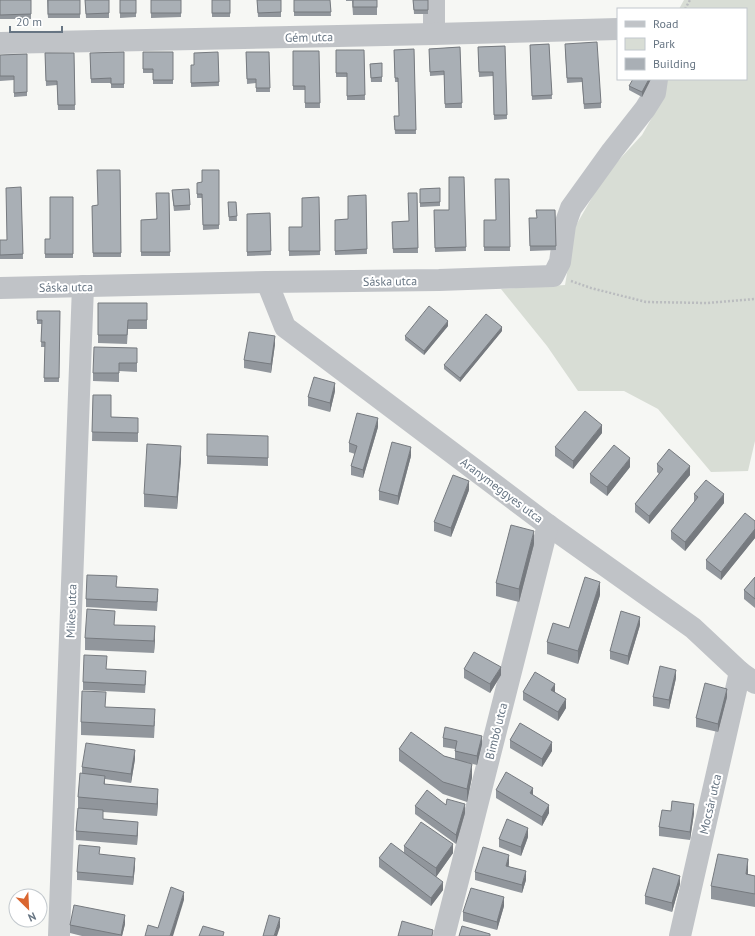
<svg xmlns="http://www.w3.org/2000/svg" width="755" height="936" viewBox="0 0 755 936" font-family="'PT Sans',sans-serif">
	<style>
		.green { fill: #d8ddd5 }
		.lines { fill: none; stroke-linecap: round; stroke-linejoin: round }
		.path { stroke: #babcbf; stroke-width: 2.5; stroke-dasharray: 2 2; stroke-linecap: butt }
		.minor { stroke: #c0c3c7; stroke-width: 22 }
		.wall { fill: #91969c }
		.shaded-wall { fill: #767a7f }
		.building { fill: #a9afb5; stroke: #767a7f }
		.labels { text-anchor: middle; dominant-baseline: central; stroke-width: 4; stroke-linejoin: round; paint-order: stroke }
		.street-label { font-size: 12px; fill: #677583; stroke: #fff }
	</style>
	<rect width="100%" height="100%" fill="#f6f7f4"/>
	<polygon class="green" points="684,0 755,0 755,441 748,471 711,472 658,409 624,391 578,391 547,346 501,289 565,285 575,227 605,175 642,135 666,93 666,79 746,79 746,9 679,9"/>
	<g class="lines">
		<g class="path">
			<polyline points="685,9 690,0"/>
			<polyline points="571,281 591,288 646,302 707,303 755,299"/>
		</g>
		<g class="minor">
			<polyline points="434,0 434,34"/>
			<polyline points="0,43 434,34 618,29"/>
			<polyline points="267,282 285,327 548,525 693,628 740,672 755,683"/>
			<polyline points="0,288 267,282 439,280 553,276 560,262 565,225 571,208 612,151 645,109 655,93 657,79"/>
			<polyline points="59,936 83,286"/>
			<polyline points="444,936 548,525"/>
			<polyline points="680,936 740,672"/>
		</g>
	</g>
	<g class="wall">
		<rect x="0" y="0" width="31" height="19"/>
		<polygon points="47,0 80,0 80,18 48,18"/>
		<polygon points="85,0 109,0 109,18 86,18"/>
		<polygon points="120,0 136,0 136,17 120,18"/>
		<polygon points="151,0 181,0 181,17 151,18"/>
		<rect x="212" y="0" width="18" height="17"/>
		<polygon points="257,0 281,0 281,17 258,17"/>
		<polygon points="294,0 330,0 331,16 294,16"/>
		<polygon points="346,0 377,0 377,15 353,15 352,1 346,1"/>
		<polygon points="413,0 428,0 428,14 414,14"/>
		<polygon points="549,44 552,99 532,100 530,45"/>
		<polygon points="505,46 507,119 494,120 493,76 479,77 478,47"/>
		<polygon points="460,47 462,108 445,108 444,75 430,76 429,49"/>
		<polygon points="565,48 601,103 601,108 584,109 582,82 567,83"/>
		<polygon points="414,49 416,134 395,134 394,116 399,116 398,82 395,82 394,50"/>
		<polygon points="336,50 364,50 365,100 347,100 347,77 336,77"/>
		<polygon points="293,51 319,51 320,108 305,108 305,90 293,90"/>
		<polygon points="124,52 124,88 111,88 111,83 91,83 90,53"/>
		<polygon points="143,52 173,52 173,84 153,84 153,73 143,73"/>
		<polygon points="218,52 219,86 191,87 191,65 194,65"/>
		<polygon points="246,52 269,52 270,92 256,92 256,83 247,84"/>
		<polygon points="45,53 74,53 75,110 58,110 57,85 46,86"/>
		<polygon points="27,54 27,96 14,97 14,80 0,81 0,55"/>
		<polygon points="382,63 382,82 371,82 370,64"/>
		<polygon points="651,79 642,97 629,90 629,86"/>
		<polygon points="120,170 121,257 93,257 92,206 98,205"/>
		<polygon points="219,170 219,229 203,230 202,198 197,198 197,183 202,182"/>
		<polygon points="464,177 466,251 435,252 434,210 449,210"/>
		<polygon points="509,179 510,251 484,251 484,220 496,220"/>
		<polygon points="21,187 23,259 0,259 0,240 7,240"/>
		<polygon points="440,188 440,206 420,207 420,189"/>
		<polygon points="169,193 170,256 141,256 141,220 156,219"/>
		<polygon points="417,193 418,253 393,253 392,222 409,221"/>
		<polygon points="172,194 190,205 190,210 174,211"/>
		<polygon points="366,195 367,254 335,255 335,220 348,219"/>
		<polygon points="73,197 73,258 45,258 45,239 50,239"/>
		<polygon points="319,197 320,255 289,256 289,227 302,227"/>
		<polygon points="228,202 236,202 237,221 229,221"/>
		<polygon points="555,210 556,250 530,251 529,218 537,218"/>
		<polygon points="270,213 271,255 247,256 247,214"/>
		<polygon points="98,303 147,303 147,329 128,329 127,344 98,343"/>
		<polygon points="37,311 60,311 59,382 44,382 45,347 41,347 42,324 37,324"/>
		<polygon points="448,326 424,355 405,340 405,336"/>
		<polygon points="502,331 460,382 444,369 444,365"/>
		<polygon points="275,344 271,373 244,368 244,360"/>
		<polygon points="137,348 137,372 119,371 119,382 93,381 93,373"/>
		<polygon points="335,391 330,412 308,406 308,397"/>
		<polygon points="93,395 111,417 138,418 138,442 92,441"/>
		<polygon points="378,427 363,478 351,475 351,466 355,454 349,452 349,443"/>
		<polygon points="602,433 573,469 555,456 555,447"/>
		<polygon points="268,436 268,466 207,464 207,456"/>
		<polygon points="411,456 398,505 379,500 379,491"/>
		<polygon points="181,459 177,509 144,507 144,494"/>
		<polygon points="657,464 690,475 649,524 635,512 635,504 659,474 657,472"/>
		<polygon points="630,467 607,496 590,483 590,474"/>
		<polygon points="469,490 451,537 434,531 434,522"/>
		<polygon points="694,494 724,503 685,551 671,539 671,531 694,502"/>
		<polygon points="755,521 755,538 721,580 706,569 706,560"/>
		<polygon points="534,544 519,602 496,596 496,583"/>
		<polygon points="755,577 755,608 744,599 744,590"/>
		<polygon points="117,587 158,597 157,611 86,607 86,599"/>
		<polygon points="600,595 578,664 547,654 547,642 569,628"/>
		<polygon points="640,625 628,665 610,659 610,651"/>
		<polygon points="85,638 155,639 154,653 85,650"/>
		<polygon points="464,669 501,675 490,693 464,678"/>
		<polygon points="676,678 669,709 653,706 653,697"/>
		<polygon points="146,680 145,693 83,690 83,682"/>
		<polygon points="523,692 555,692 555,693 566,708 558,721 523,700"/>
		<polygon points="727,697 718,732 696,727 696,718"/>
		<polygon points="106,707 155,721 154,738 81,735 81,722"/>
		<polygon points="443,738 482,744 477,765 465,762 472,777 467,802 443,794 399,761 399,749 444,756 455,759 455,749 443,747"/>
		<polygon points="510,740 552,751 542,767 510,748"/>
		<polygon points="135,759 131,783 105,779 105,784 158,801 157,816 103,812 103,819 138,830 137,845 76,840 76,831 78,809 78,797 82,773 82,767"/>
		<polygon points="496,790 533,795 549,813 542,826 496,798"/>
		<polygon points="446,805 465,813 456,844 415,814 415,806"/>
		<polygon points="671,811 694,813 690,840 659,836 659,827"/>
		<polygon points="528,837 521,856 499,847 499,839"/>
		<polygon points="404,846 453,853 436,877 443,890 431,906 379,867 379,858 404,853"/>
		<polygon points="100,855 135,866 133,885 77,880 77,872"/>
		<polygon points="509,863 509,866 526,880 522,893 475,880 475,872"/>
		<polygon points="748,872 748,874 755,876 755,907 711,899 711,886"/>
		<polygon points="680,884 672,912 645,904 645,896"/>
		<polygon points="504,906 497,930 463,921 463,912"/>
		<polygon points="125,924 122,936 82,936 70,933 70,925"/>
	</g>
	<g class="shaded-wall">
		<polygon points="649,79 651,79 642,97 642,92"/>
		<polygon points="448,321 448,326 424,355 424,351"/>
		<polygon points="502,327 502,331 460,382 460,378"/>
		<polygon points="275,336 275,344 271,373 271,364"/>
		<polygon points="335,383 335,391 330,412 330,403"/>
		<polygon points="378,418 378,427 363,478 363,470"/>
		<polygon points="602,425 602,433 573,469 573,461"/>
		<polygon points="181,446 181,459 177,509 177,497"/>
		<polygon points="411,447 411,456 398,505 398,496"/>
		<polygon points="630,458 630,467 607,496 607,487"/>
		<polygon points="690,466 690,475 649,524 649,516"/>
		<polygon points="469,481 469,490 451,537 451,528"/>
		<polygon points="724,494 724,503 685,551 685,542"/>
		<polygon points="755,529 755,538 721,580 721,572"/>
		<polygon points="534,531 534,544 519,602 519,589"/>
		<polygon points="600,582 600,595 578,664 578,651"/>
		<polygon points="640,617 640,625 628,665 628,656"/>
		<polygon points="155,626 155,639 154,653 154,641"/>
		<polygon points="501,667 501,675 490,693 490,684"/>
		<polygon points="676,670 676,678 669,709 669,700"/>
		<polygon points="555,684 555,692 551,699 551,690"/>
		<polygon points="727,689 727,697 718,732 718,724"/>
		<polygon points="566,699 566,708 558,721 558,712"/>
		<polygon points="482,736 482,744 477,765 477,756"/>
		<polygon points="552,742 552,751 542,767 542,759"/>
		<polygon points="135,750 135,759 131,783 131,774"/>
		<polygon points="472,764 472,777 467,802 467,789"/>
		<polygon points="533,788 533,797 530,793"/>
		<polygon points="158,789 158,801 157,816 157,804"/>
		<polygon points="465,804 465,813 456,844 456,835"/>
		<polygon points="694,804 694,813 690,840 690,832"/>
		<polygon points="549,805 549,813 542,826 542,817"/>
		<polygon points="138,822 138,830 137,845 137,836"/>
		<polygon points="528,828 528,837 521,856 521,847"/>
		<polygon points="453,844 453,853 436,877 436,868"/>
		<polygon points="509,855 509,863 506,874 506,866"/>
		<polygon points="135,858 135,866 133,885 133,877"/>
		<polygon points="748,859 748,872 746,887 746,874"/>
		<polygon points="526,871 526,880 522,893 522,885"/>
		<polygon points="680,876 680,884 672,912 672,903"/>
		<polygon points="443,882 443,890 431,906 431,898"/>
		<polygon points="184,892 184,900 173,936 170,936"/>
		<polygon points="504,897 504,906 497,930 497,922"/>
		<polygon points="125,915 125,924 122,936 121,936"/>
		<polygon points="280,918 280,927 277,936 274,936"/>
	</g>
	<g class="building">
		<polygon points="0,0 31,0 31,14 0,15"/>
		<rect x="48" y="0" width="32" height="14"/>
		<polygon points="85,0 109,0 109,13 86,14"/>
		<rect x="120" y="0" width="16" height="13"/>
		<rect x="151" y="0" width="30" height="13"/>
		<rect x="212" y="0" width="18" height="13"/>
		<polygon points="257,0 281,0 281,12 258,13"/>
		<polygon points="294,0 330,0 331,12 294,12"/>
		<rect x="353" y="0" width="24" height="7"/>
		<polygon points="413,0 428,0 428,10 414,10"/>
		<polygon points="597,42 601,103 584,104 582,78 567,78 565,44"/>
		<polygon points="549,44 552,95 532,96 530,45"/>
		<polygon points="505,46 507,115 494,115 493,72 479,72 478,47"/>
		<polygon points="460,47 462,103 445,104 444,71 430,72 429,49"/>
		<polygon points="414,49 416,130 395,130 394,116 399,116 398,78 395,78 394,50"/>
		<polygon points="336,50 364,50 365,95 347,96 347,73 336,73"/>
		<polygon points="293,51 319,51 320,103 305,103 305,86 293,86"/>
		<polygon points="124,52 124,84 111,84 111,78 91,79 90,53"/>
		<polygon points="143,52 173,52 173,80 153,80 153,69 143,69"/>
		<polygon points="218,52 219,82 191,83 191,65 194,65 194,53"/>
		<polygon points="246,52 269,52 270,88 256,88 256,79 247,79"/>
		<polygon points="45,53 74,53 75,105 58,105 57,81 46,81"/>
		<polygon points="27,54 27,92 14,93 14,76 0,76 0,55"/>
		<polygon points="382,63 382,77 371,78 370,64"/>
		<polygon points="633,79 649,79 642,92 629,86"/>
		<polygon points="97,170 120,170 121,253 93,253 92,206 98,205"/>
		<polygon points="202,170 219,170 219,225 203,225 202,194 197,194 197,183 202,182"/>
		<polygon points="449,177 464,177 466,247 435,248 434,210 449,210"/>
		<polygon points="495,179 509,179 510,247 484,247 484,220 496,220"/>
		<polygon points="21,187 23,254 0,255 0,240 7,240 6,188"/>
		<polygon points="440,188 440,202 420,203 420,189"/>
		<polygon points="189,189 190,205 174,206 172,190"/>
		<polygon points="156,193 169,193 170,252 141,252 141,220 157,219"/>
		<polygon points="408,193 417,193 418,248 393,249 392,222 409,221"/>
		<polygon points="366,195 367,249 335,251 335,220 348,219 348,196"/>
		<polygon points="50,197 73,197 73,254 45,254 45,239 50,239"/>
		<polygon points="319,197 320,251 289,251 289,227 302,227 302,198"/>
		<polygon points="228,202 236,202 237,216 229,217"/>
		<polygon points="536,210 555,210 556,246 530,246 529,218 537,218"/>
		<polygon points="270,213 271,251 247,252 247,214"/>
		<polygon points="98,303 147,303 147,320 128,320 127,335 98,335"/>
		<polygon points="429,306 448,321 424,351 405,336"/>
		<polygon points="37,311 60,311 59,378 44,378 45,342 41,342 42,320 37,320"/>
		<polygon points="486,314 502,327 460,378 444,365"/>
		<polygon points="249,332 275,336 271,364 244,360"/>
		<polygon points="94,347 137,348 137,363 119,363 119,373 93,373"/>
		<polygon points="314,377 335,383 330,403 308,397"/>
		<polygon points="93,395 111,395 111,417 138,418 138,433 92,432"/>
		<polygon points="585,411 602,425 573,461 555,447"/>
		<polygon points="357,413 378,418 363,470 351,466 357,446 349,443"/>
		<polygon points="207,434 268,436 268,458 207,456"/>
		<polygon points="392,442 411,447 398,496 379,491"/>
		<polygon points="147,444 181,446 177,497 144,494"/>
		<polygon points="614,445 630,458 607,487 590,474"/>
		<polygon points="669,449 690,466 649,516 635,504 663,469 657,464"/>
		<polygon points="453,475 469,481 451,528 434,522"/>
		<polygon points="706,480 724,494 685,542 671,531 698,497 694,494"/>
		<polygon points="745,513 755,521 755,529 721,572 706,560"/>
		<polygon points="511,525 534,531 519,589 496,583"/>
		<polygon points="87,575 117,576 116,587 158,589 157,602 86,599"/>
		<polygon points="585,577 600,582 578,651 547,642 553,623 569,628"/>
		<polygon points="755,577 755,599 744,590"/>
		<polygon points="87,609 115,611 114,625 155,626 154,641 85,638"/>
		<polygon points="621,611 640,617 628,656 610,651"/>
		<polygon points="474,652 501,667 490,684 464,669"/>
		<polygon points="84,655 107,656 106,669 146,671 145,685 83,682"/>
		<polygon points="660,666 676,670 669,700 653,697"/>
		<polygon points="535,672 555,684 551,690 566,699 558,712 523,692"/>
		<polygon points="705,683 727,689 718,724 696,718"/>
		<polygon points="82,691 106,692 105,707 155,709 154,726 81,722"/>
		<polygon points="520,723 552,742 542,759 510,740"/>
		<polygon points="445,727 482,736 477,756 455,751 457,741 443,738"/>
		<polygon points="411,732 444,756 472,764 467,789 443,782 399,749"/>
		<polygon points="86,743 135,750 131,774 82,767"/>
		<polygon points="506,772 533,788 530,793 549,805 542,817 496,790"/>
		<polygon points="80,773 105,776 104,784 158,789 157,804 78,797"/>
		<polygon points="427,790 446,805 447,799 465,804 456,835 415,806"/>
		<polygon points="672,801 694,804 690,832 659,827 662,810 671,811"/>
		<polygon points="78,808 103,810 103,819 138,822 137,836 76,831"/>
		<polygon points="507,819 528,828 521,847 499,839"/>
		<polygon points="421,822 453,844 436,868 404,846"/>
		<polygon points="391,843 443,882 431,898 379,858"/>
		<polygon points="79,845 100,847 99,854 135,858 133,877 77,872"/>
		<polygon points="483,847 509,855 506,866 526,871 522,885 475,872"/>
		<polygon points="718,854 748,859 746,874 755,876 755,894 711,886"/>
		<polygon points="653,868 680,876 672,903 645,896"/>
		<polygon points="171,887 184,892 170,936 145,936 148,925 158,928"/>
		<polygon points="471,888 504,897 497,922 463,912"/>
		<polygon points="74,905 125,915 121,935 70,925"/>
		<polygon points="269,915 280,918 274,936 263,936"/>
		<polygon points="402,921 433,930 432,936 398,936"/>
		<polygon points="203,926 224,932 223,936 199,936"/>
		<polygon points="462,926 490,934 490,936 459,936"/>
	</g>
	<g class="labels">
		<g class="street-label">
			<text transform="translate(309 37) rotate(-1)">Gém utca</text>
			<text transform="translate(390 281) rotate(-1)">Sáska utca</text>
			<text transform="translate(66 287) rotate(-1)">Sáska utca</text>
			<text transform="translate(502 490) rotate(37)">Aranymeggyes utca</text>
			<text transform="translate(71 611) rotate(-88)">Mikes utca</text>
			<text transform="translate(496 731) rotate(-76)">Bimbó utca</text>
			<text transform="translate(710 804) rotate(-77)">Mocsár utca</text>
		</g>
	</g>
	<rect x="617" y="8" width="130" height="72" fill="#ffffff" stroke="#c2c8cd"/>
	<rect x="625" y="21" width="20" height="6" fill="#c0c3c7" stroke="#c2c8cd"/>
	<text x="653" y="28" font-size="12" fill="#677583">Road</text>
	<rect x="625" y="38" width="20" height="12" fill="#d8ddd5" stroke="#c2c8cd"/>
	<text x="653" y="48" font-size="12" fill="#677583">Park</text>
	<rect x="625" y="58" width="20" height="12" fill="#a9afb5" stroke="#c2c8cd"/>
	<text x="653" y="68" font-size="12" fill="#677583">Building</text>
	<g transform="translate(28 908) rotate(156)"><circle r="19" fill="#ffffff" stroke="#c2c8cd"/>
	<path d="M0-3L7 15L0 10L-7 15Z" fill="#da6630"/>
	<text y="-6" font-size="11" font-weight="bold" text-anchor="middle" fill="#677583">N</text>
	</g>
	<path d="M10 26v6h52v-6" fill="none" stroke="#677583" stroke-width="2"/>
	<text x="16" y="26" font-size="12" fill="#677583" stroke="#ffffff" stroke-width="3" paint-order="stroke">20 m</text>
</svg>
